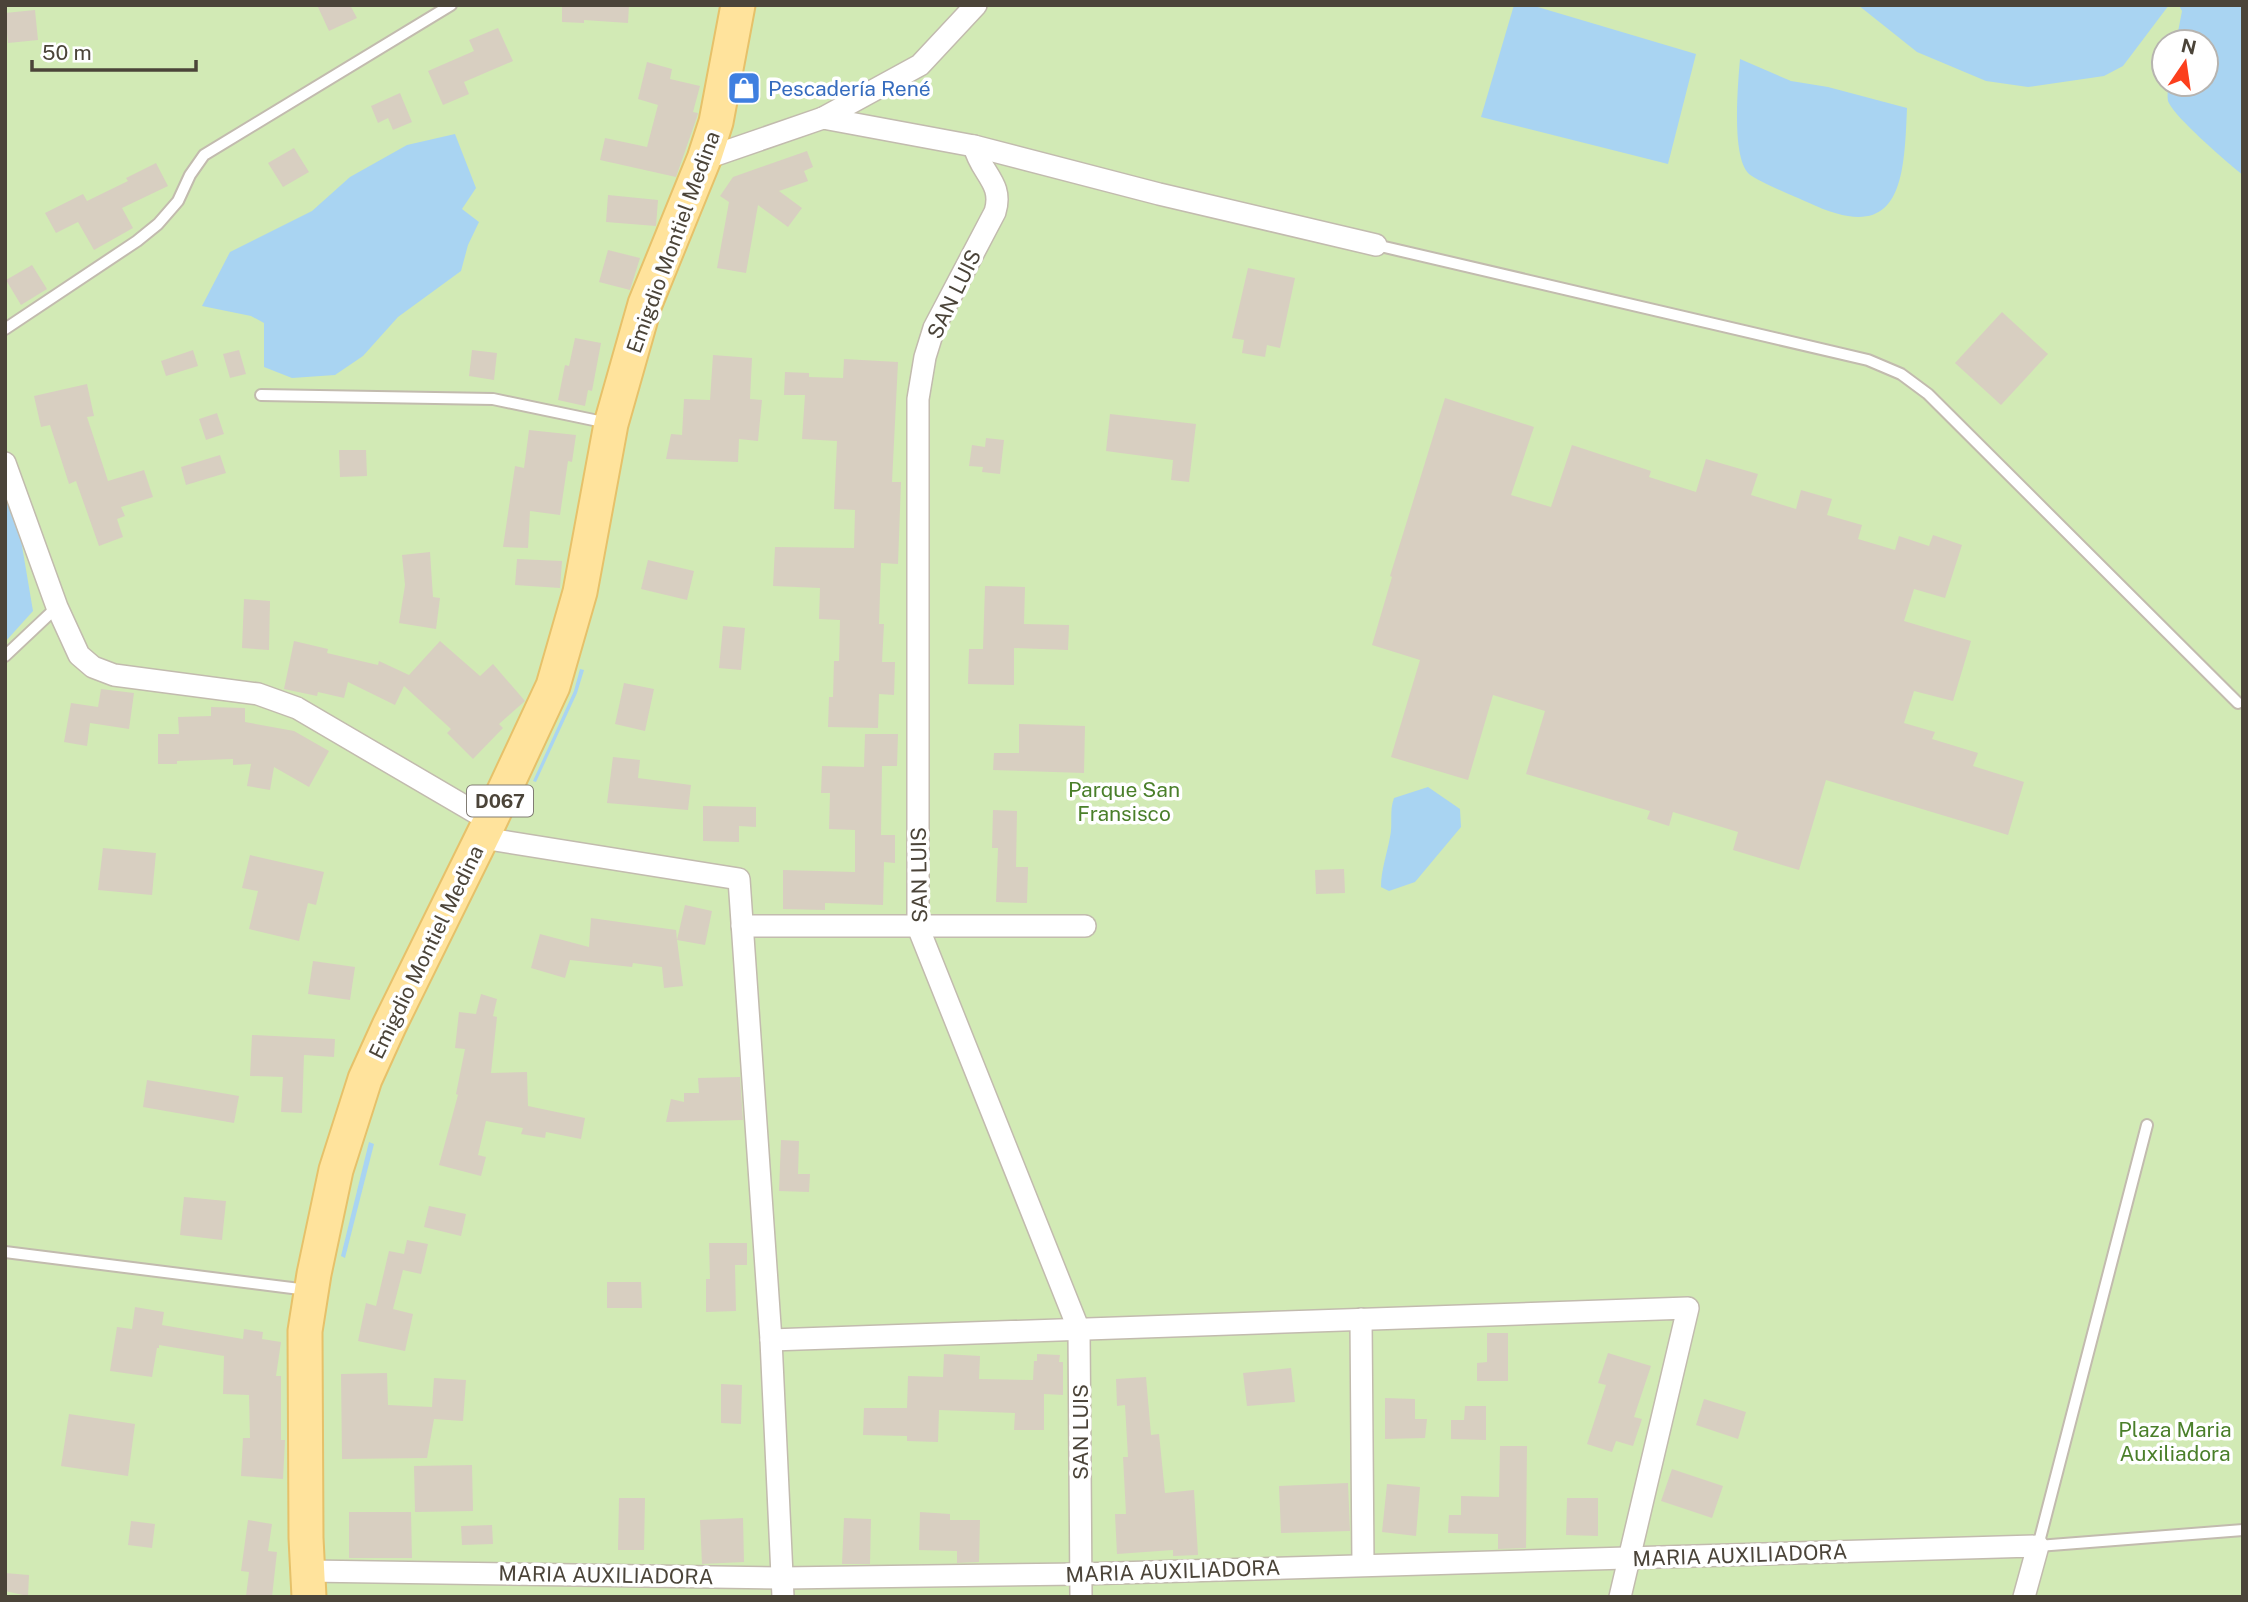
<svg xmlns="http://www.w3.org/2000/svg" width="2248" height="1602" viewBox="0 0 2248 1602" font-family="'Public Sans',sans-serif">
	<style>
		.green { fill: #d2eab5; fill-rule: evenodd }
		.water { fill: #a9d4f2 }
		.building { fill: #d8cfc1 }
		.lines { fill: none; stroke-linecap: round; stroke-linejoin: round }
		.service-casing { stroke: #c2bbae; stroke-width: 14 }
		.minor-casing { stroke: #c2bbae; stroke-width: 24 }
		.primary-casing { stroke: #e6c16a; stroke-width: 37 }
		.service { stroke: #fff; stroke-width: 10 }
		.minor { stroke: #fff; stroke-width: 21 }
		.primary { stroke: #ffe39c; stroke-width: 33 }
		.labels { text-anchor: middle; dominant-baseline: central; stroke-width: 7; stroke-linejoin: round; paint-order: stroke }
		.shield { fill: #fff; stroke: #817c74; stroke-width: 2 }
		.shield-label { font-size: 19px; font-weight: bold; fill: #4b4439 }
		.shop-label { font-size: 21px; fill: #366cbe; stroke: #fff; text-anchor: start }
		.street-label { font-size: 21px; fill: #4b4439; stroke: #fff }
		.park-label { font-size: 21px; fill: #4a7f2a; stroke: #fff }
	</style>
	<rect width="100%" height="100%" fill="#f6f3ec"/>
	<path class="green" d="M5,5H2243V1597H5ZM2164,42H2206V84H2164Z"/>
	<g class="water">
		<polygon points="1514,5 1531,5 1696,54 1668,164 1481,117"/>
		<polygon points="1858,5 2169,5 2123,66 2104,76 2028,87 1986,81 1917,52"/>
		<path d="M2179,5H2243V175C2228,163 2174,117 2168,101C2167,96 2168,89 2168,84H2206V42H2176L2182,11Z"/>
		<path d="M1740,59L1791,81L1828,87L1907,108C1904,183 1901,247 1807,202C1796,197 1757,181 1749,174C1731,157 1738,84 1740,59Z"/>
		<polygon points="455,134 476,188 462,209 479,222 468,245 461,271 398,317 363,356 335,375 292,378 264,367 264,323 251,316 202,306 230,252 312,211 350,177 407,145"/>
		<polygon points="5,486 21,540 33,611 5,642"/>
		<polygon points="580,669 584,670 577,693 536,782 533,781 574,691"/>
		<path d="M1428,787L1460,809L1461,827L1415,882L1389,891L1381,887C1381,870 1387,854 1390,837C1393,824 1389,811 1394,798Z"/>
		<polygon points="369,1142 374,1144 345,1258 341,1256"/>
	</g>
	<g class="building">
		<polygon points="317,5 350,5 357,18 329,31"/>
		<polygon points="562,5 629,5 628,23 584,20 584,23 562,22"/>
		<polygon points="35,10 38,40 8,43 5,13"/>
		<polygon points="498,28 513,61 464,82 469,94 443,105 428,71 474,51 469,40"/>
		<polygon points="647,62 672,69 670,79 700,86 693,112 698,113 697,117 676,177 600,160 605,138 647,147 658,105 638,99"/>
		<polygon points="400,93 412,122 393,130 388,118 378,123 371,106"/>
		<polygon points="294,148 309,172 283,187 268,163"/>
		<polygon points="807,151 813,167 804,171 808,181 779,191 802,208 788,227 758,205 746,273 717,268 729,202 720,196 733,177"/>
		<polygon points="156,163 168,186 122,208 133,228 94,250 78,222 56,233 45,213 83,194 87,201 128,181 126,178"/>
		<polygon points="608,195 658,200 656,226 606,222"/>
		<polygon points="608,250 640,258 630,290 599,282"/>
		<polygon points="32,265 47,289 21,305 6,280"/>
		<polygon points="1248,268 1295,278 1280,348 1267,345 1265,357 1242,353 1244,340 1232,338"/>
		<polygon points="2002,312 2048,354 2001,405 1955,363"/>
		<polygon points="575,338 601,343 592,391 588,390 585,406 558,400 565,365 569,366"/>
		<polygon points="193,350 198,366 166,376 161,361"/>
		<polygon points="239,350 246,374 230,378 223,354"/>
		<polygon points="472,350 497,353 494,380 469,376"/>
		<polygon points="713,355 752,358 750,399 762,400 758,441 739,439 738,462 666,459 671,434 682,435 684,399 710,400"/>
		<polygon points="844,359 898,362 892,482 901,482 898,564 881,563 879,624 884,624 882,662 895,662 894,695 879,694 878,728 828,727 829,697 833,697 834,661 839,661 840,620 819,619 820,588 773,586 775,547 854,548 855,510 834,509 837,441 802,439 805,395 784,395 785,372 809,373 809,377 843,378"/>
		<polygon points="87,384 94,416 87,417 108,481 144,470 153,497 121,507 125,516 117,519 123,537 99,546 76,481 69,484 50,425 41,427 34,396"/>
		<polygon points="1445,398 1534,427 1511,495 1551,507 1572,445 1651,471 1649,477 1696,492 1706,459 1758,474 1751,495 1796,509 1801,490 1832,499 1827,515 1862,525 1858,539 1895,550 1899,536 1929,546 1933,535 1962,545 1945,598 1914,589 1904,621 1971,641 1953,701 1914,691 1904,723 1935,732 1932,739 1978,753 1973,766 2024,782 2008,835 1826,780 1799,870 1733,850 1738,832 1673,812 1669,826 1647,819 1650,811 1526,774 1545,711 1493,695 1468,780 1391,757 1420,660 1372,645 1392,577 1390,576"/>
		<polygon points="217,413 224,434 206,440 199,419"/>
		<polygon points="1110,414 1196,424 1189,482 1171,480 1173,460 1106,451"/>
		<polygon points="529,430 576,435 572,462 568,461 560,515 530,511 528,548 503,547 515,466 524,468"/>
		<polygon points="986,438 1004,440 1000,474 982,472 983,467 969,466 972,445 985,447"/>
		<polygon points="339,450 366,450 367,476 340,477"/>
		<polygon points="220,455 226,473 186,485 181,467"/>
		<polygon points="430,552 433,597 440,598 436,629 399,623 405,585 402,555"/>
		<polygon points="517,559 562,561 560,588 515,585"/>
		<polygon points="648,560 694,571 687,600 641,589"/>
		<polygon points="985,586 1025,587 1024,624 1069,625 1068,650 1014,648 1014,685 968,684 969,649 983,649"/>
		<polygon points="244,599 270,601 269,650 242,648"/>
		<polygon points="723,626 745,628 741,670 719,668"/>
		<polygon points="294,641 328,649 327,653 378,665 379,661 409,675 440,641 480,676 493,664 525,701 499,724 503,728 473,759 447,733 451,729 404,686 395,705 348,682 344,698 318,692 317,696 284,689"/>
		<polygon points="624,683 654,689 645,731 615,724"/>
		<polygon points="101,689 134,693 129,729 90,723 87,746 64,742 71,703 98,707"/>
		<polygon points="211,707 245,708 245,722 294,731 329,751 309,787 274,767 270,790 247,786 251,764 233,765 233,759 177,761 177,764 158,764 158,734 179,734 178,717 211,716"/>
		<polygon points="1019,724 1085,726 1084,773 993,770 994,753 1019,753"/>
		<polygon points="865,734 898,734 897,766 882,766 881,835 895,835 895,863 884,862 883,905 825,903 825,910 783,909 783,870 855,872 855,830 829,829 830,793 821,793 822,766 864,767"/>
		<polygon points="613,757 640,760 638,778 691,785 688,810 607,803"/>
		<polygon points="703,806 756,807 756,827 739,826 739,842 703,841"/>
		<polygon points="993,810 1017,811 1016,867 1028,867 1027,903 996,902 998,848 992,848"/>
		<polygon points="103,848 156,853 152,895 98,890"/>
		<polygon points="250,855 324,872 316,905 308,903 299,941 249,929 258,891 242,888"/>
		<polygon points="1344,869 1345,893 1316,894 1315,870"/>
		<polygon points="685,905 712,911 705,945 677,940 683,986 664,988 662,967 633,963 632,967 570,960 565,978 531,968 540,934 589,947 591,918 676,930 677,940"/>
		<polygon points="313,961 355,967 350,1000 308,994"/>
		<polygon points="481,994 497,999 493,1016 497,1017 491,1073 527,1072 528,1106 585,1118 581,1139 546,1132 545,1138 521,1134 523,1128 486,1121 478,1155 486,1157 481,1176 439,1165 458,1095 456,1094 465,1049 455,1048 459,1012 476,1014"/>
		<polygon points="252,1035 335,1039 334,1057 304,1055 302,1113 281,1112 283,1077 250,1076"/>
		<polygon points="740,1077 743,1120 666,1122 671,1099 684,1102 684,1093 699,1093 698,1078"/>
		<polygon points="147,1080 239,1096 234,1123 143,1107"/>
		<polygon points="781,1140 799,1141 798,1174 810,1174 809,1192 779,1191"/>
		<polygon points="184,1197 226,1201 222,1240 180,1235"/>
		<polygon points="429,1206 466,1214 461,1236 424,1227"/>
		<polygon points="407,1240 428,1244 421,1274 403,1270 393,1309 413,1314 405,1351 358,1341 366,1303 376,1306 389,1251 404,1254"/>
		<polygon points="709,1243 747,1243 747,1265 735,1265 736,1311 706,1312 706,1279 710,1279"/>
		<polygon points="607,1282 641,1282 642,1308 607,1308"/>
		<polygon points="135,1307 164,1312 162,1325 243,1339 244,1329 263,1332 262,1339 281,1342 276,1376 281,1376 281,1440 285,1440 283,1479 241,1476 243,1438 250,1438 249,1395 223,1394 224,1356 159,1345 159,1348 157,1348 152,1377 110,1371 117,1327 132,1329"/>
		<polygon points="1487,1333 1508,1333 1508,1381 1477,1381 1477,1363 1487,1362"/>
		<polygon points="1608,1353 1651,1366 1634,1417 1642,1419 1633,1446 1616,1441 1612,1452 1587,1444 1606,1385 1598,1383"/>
		<polygon points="944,1354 980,1356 979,1379 1033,1380 1034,1361 1037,1361 1037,1354 1060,1355 1059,1362 1063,1362 1063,1395 1044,1394 1044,1430 1014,1430 1015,1413 939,1410 938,1442 907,1441 907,1436 863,1435 864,1408 907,1408 908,1376 943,1377"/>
		<polygon points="1291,1368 1295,1402 1247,1406 1243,1373"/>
		<polygon points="387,1373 388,1405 432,1407 434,1378 466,1380 463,1421 434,1419 427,1458 342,1459 341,1374"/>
		<polygon points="1146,1377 1151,1435 1159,1434 1165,1493 1194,1490 1198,1555 1173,1556 1173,1550 1117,1554 1115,1514 1126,1514 1123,1457 1128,1457 1125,1405 1117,1406 1116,1379"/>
		<polygon points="721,1384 742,1385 741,1424 721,1423"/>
		<polygon points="1385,1398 1415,1399 1415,1419 1427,1419 1425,1438 1385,1439"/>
		<polygon points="1704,1399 1746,1412 1738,1439 1696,1425"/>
		<polygon points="1465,1406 1486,1406 1486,1440 1451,1439 1451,1420 1464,1420"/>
		<polygon points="69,1414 135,1424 128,1476 61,1466"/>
		<polygon points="1500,1446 1527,1446 1526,1548 1498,1549 1498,1534 1448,1533 1449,1515 1461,1515 1461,1496 1499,1497"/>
		<polygon points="472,1465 473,1511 415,1512 414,1466"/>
		<polygon points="1672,1469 1723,1486 1712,1518 1661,1501"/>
		<polygon points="1348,1483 1350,1531 1281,1533 1279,1486"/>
		<polygon points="1387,1484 1420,1487 1416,1536 1382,1532"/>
		<polygon points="619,1498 645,1498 644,1550 618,1550"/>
		<polygon points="1567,1498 1598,1498 1598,1536 1566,1535"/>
		<polygon points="349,1512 411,1512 412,1558 349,1558"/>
		<polygon points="920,1512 950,1514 950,1520 980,1520 979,1562 957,1563 957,1551 919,1550"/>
		<polygon points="743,1518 744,1562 702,1564 700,1520"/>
		<polygon points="844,1518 871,1519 870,1564 842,1564"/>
		<polygon points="248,1520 272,1524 268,1551 277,1552 272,1597 246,1596 249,1572 241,1571"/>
		<polygon points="131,1521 155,1524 152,1548 128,1545"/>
		<polygon points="492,1525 493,1544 462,1545 461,1526"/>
		<polygon points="5,1573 29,1575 28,1596 5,1591"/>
	</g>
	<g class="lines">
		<defs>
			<g id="service">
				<polyline points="1376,245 1868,360 1901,374 1928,394 2238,703"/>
				<polyline points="5,329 137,241 158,224 178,201 190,175 204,155 451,5"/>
				<polyline points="261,395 493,399 608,423"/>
				<polyline points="5,656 57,607"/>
				<polyline points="2147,1125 2038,1546 2243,1530"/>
				<polyline points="5,1252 308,1290"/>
			</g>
			<g id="minor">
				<polyline points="823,118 920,65 976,5"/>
				<path d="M974,146C981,174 1004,183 995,212L934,328L925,357L918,399V927L1079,1330L1081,1597"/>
				<polyline points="704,159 823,118 974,146 1159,194 1376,245"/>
				<polyline points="5,463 57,607 79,655 93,667 114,675 258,694 297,708 490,821"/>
				<polyline points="482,838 739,879 771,1340 783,1597"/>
				<polyline points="742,926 1085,926"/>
				<polyline points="1361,1319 1363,1565"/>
				<polyline points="771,1340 1688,1308 1620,1597"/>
				<polyline points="308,1571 782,1578 1081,1574 2038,1546 2024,1597"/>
			</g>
			<polyline id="primary" points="309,1597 306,1538 305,1331 314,1274 336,1170 365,1079 389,1026 490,821 553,686 580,592 611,424 645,304 704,159 716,122 738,5"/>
		</defs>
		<use href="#service" class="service-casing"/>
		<use href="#minor" class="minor-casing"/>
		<use href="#primary" class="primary-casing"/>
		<use href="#service" class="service"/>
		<use href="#minor" class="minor"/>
		<use href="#primary" class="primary"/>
	</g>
	<defs>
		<symbol id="shop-square" viewBox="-11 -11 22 22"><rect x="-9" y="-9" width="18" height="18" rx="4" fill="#3f7fe0" stroke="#fff"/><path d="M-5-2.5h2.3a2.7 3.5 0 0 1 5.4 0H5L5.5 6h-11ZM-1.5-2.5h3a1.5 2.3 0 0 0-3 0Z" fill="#fff"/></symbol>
	</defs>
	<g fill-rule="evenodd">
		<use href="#shop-square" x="725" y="69" width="38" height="38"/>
	</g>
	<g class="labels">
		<rect class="shield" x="467" y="785.5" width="66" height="31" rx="5"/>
		<g class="shield-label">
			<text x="500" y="801">D067</text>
		</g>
		<g class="shop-label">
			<text x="768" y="88">Pescadería René</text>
		</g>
		<g class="street-label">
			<text transform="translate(673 242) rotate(-70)">Emigdio Montiel Medina</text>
			<text transform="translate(954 294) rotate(-64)">SAN LUIS</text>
			<text transform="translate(919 875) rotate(-91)">SAN LUIS</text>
			<text transform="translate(426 952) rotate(-64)">Emigdio Montiel Medina</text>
			<text transform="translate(1080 1432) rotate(-90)">SAN LUIS</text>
			<text transform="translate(1740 1555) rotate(-2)">MARIA AUXILIADORA</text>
			<text transform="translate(1173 1571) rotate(-2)">MARIA AUXILIADORA</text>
			<text transform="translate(606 1575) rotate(1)">MARIA AUXILIADORA</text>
		</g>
		<g class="park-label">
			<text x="1124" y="789">Parque San<tspan x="1124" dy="24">Fransisco</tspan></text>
			<text x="2175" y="1429">Plaza Maria<tspan x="2175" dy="24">Auxiliadora</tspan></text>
		</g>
	</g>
	<rect width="2248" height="1602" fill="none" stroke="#4b4439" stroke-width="14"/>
	<g transform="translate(2185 63) rotate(13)"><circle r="33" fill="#ffffff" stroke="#b7b4b0" stroke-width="2"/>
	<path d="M0-5L12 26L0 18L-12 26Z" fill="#fc3f1d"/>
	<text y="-10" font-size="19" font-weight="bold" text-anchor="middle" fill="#4b4439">N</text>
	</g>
	<path d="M32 60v10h164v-10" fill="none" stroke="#4b4439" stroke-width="3.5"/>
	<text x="42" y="60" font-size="21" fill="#4b4439" stroke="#ffffff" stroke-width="5" paint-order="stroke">50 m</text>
</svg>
